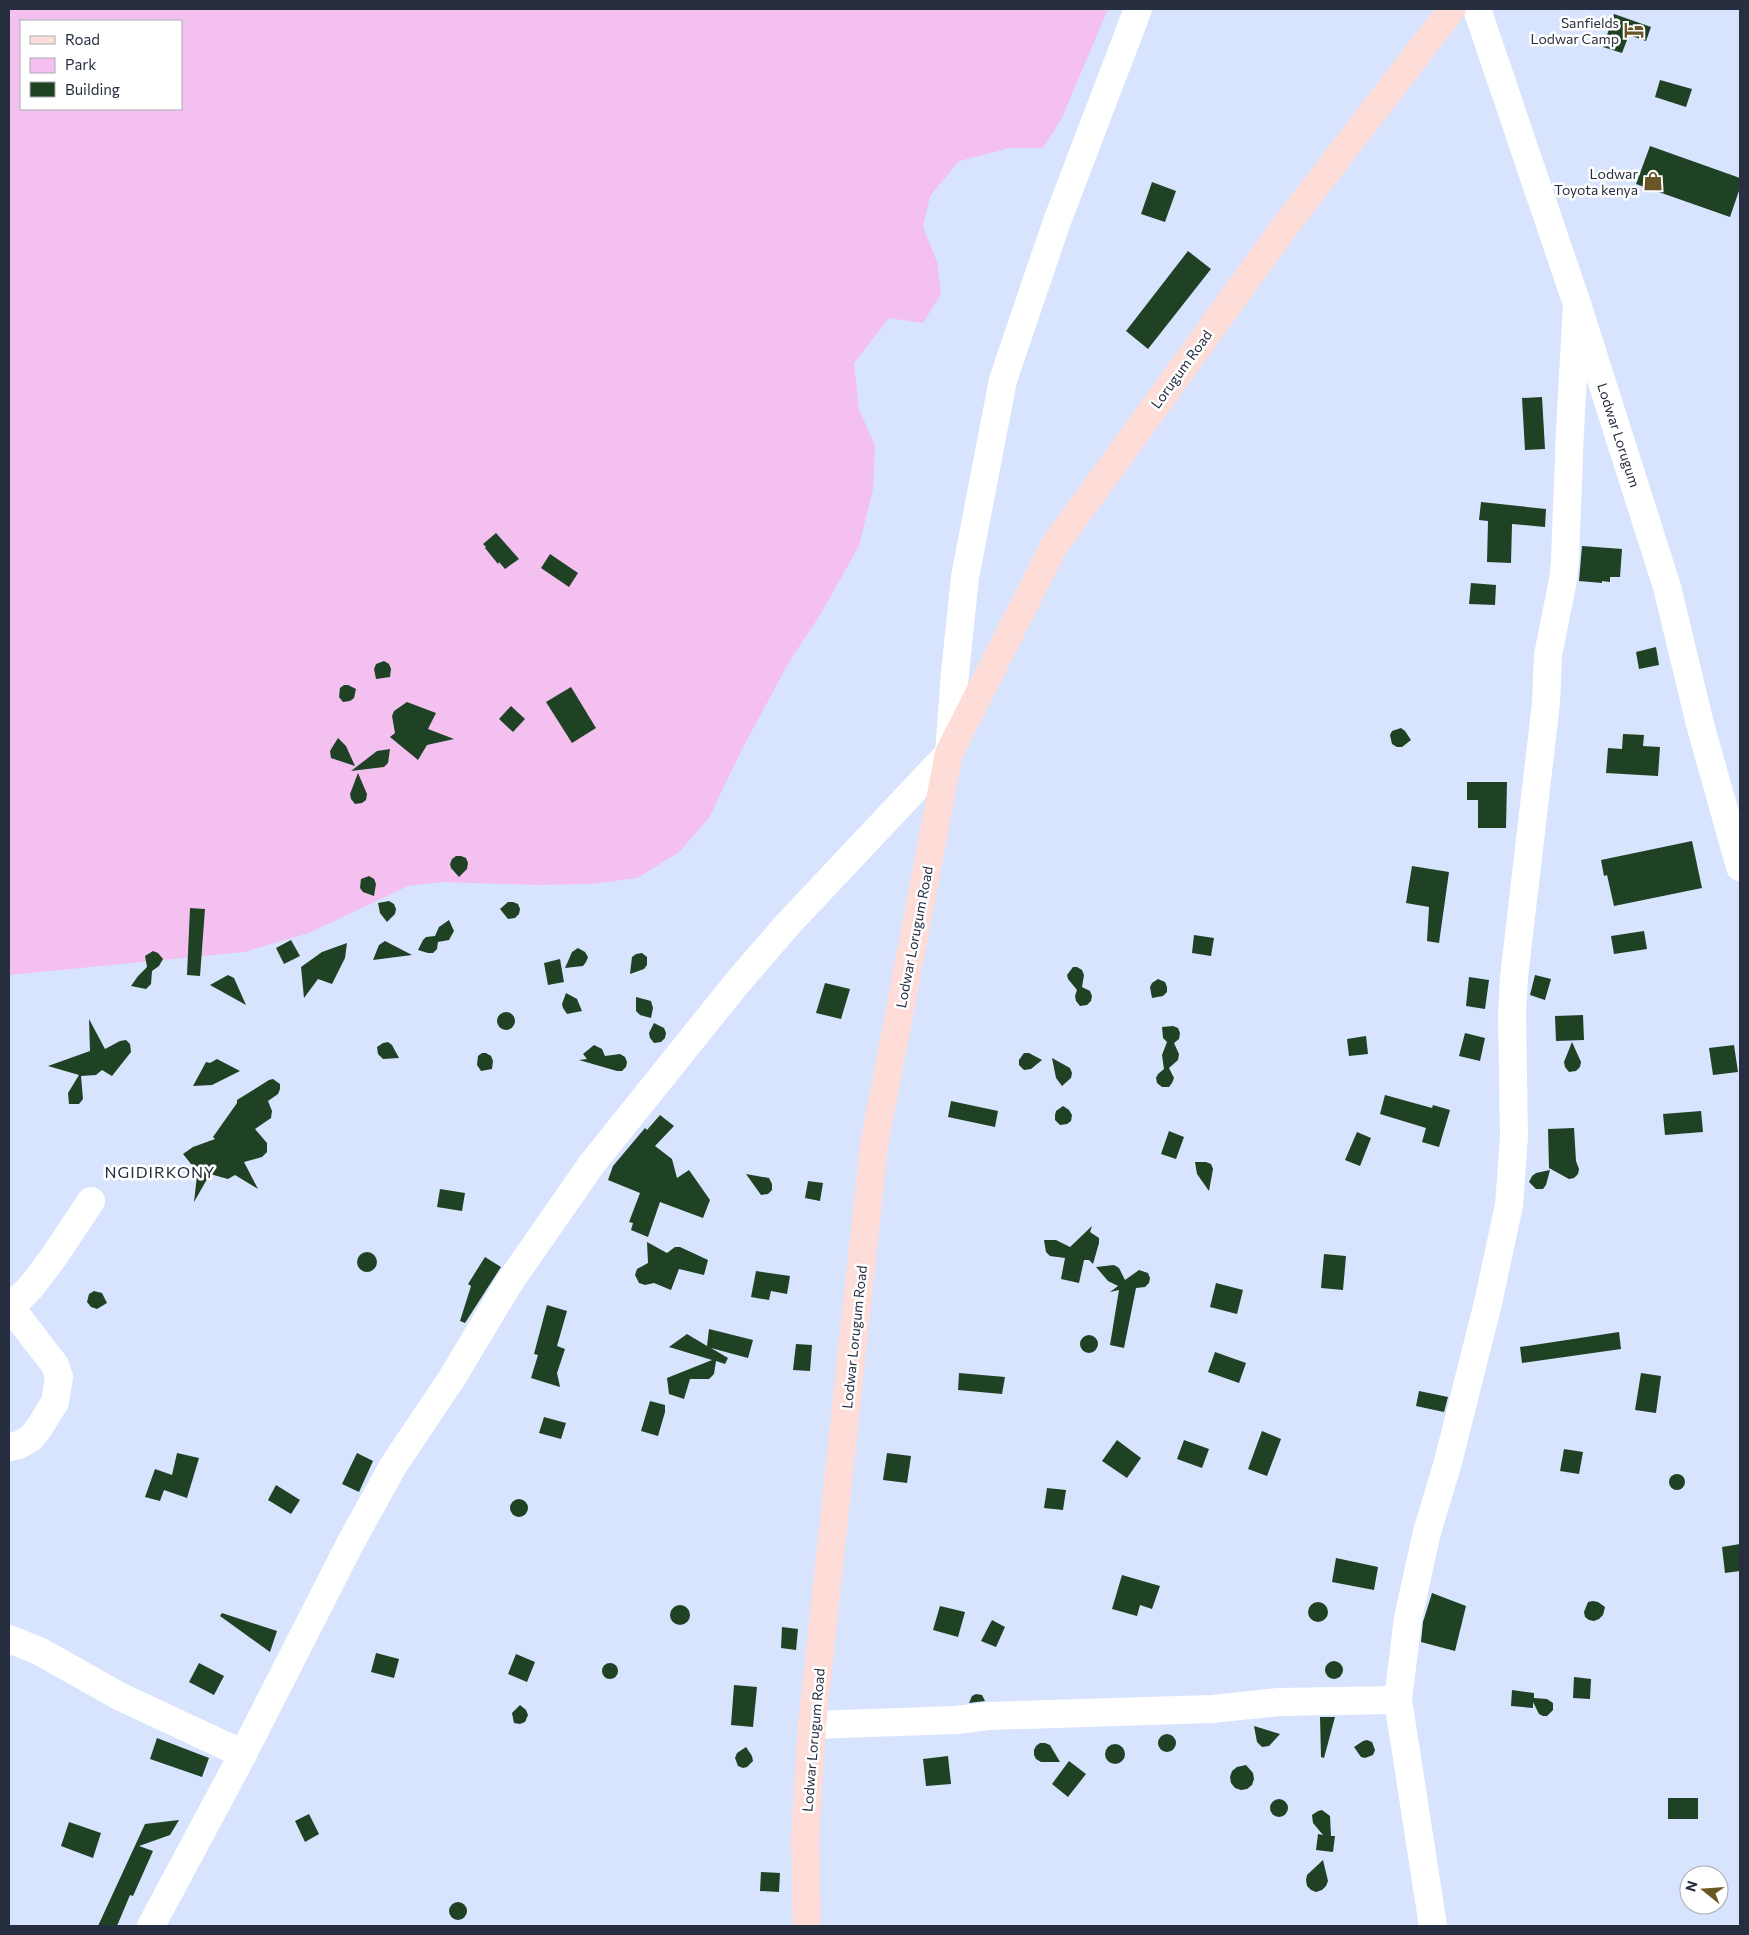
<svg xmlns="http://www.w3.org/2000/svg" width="1749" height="1935" viewBox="0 0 1749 1935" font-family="Commissioner,sans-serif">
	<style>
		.green { fill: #f3c0f0; fill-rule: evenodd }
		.building { fill: #1f4225 }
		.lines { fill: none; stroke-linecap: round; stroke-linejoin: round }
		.minor { stroke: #fff; stroke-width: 28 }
		.major { stroke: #fedcd7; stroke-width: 28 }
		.labels { text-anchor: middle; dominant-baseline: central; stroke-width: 5; stroke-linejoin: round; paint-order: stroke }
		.poi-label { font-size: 14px; fill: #272e3f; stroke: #fff; text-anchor: end }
		.street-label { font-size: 14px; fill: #272e3f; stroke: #fff }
		.quarter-label { font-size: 16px; letter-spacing: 1px; fill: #272e3f; stroke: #fff }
	</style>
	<rect width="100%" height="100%" fill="#d8e3fe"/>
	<path class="green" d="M9,9H1108L1061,120L1043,148H1010L959,161L930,196L923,227L937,262L941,294L923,323L889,318L854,363L859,409L875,446L873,489L859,546L820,615L789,662L740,753L709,818L678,853L637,878L592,884L538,885L442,882L408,886L309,933L244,952L9,975ZM21,21H181V109H21Z"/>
	<g class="building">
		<polygon points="1614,14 1651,27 1646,41 1629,35 1622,53 1603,47"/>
		<polygon points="1660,80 1692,89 1686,107 1655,97"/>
		<polygon points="1650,146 1740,178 1740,188 1730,217 1636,184"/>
		<polygon points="1152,182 1176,191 1165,222 1141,214"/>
		<polygon points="1188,251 1211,269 1148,349 1126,331"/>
		<polygon points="1542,397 1545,449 1525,450 1522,398"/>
		<polygon points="1481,502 1546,509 1545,527 1512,524 1511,563 1487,562 1488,521 1479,520"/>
		<polygon points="496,533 519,559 505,569 499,562 498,564 485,548 486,547 483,544"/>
		<polygon points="1582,546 1622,549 1620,577 1610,577 1610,582 1602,581 1602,583 1579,581"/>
		<polygon points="550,554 578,573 569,587 541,568"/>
		<polygon points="1471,583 1496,585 1495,605 1469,604"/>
		<polygon points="1656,647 1659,665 1639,669 1636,652"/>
		<polygon points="384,661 389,664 391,669 390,677 376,679 374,669 376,664"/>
		<polygon points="344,685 348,685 356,689 354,698 350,701 343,702 339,697 340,688"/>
		<polygon points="571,687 596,728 572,743 546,702"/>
		<polygon points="407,702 436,713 428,729 454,739 427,745 418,760 390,737 395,733 392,716 394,711"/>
		<polygon points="511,706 525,719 513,732 499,719"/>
		<polygon points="1401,728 1405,731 1411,740 1402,747 1397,747 1392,744 1390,735 1392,731"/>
		<polygon points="1623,734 1644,735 1643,746 1660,747 1658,776 1606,773 1608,748 1622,749"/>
		<polygon points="338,738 346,746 355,766 331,758 330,751"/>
		<polygon points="390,749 388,763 384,767 351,771 377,751"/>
		<polygon points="358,773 367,794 366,800 362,803 355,804 351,799 350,794"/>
		<polygon points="1467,782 1507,782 1506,828 1478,828 1478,800 1467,800"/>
		<polygon points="1692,841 1702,888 1614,906 1607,875 1604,876 1601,860"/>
		<polygon points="456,856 461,856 466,858 468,863 467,869 459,877 451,868 450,864 452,859"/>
		<polygon points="1412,866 1449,872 1439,943 1427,941 1429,907 1406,903"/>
		<polygon points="369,876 374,879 376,884 374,896 363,892 360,888 361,879"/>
		<polygon points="389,901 394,904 396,909 395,914 387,922 380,913 378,903"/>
		<polygon points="508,902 513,902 518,904 520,909 519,914 515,918 508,919 500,909"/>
		<polygon points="190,908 205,909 200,976 187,975"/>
		<polygon points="449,920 454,931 449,940 438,942 437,949 433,953 428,953 418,950 423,940 426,937 435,936 439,927"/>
		<polygon points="1644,931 1647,949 1614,954 1611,936"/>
		<polygon points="1194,935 1214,938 1211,956 1192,953"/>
		<polygon points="291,940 300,956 284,964 276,948"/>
		<polygon points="385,941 412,955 373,960 379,945"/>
		<polygon points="347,943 345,958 332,984 318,979 304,998 301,967 322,952"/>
		<polygon points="578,948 585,952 588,957 586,962 583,966 565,968 572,952"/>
		<polygon points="153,951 158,953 163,959 159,966 152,971 151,984 146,989 131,986 138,976 147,967 145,956"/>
		<polygon points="642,953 647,957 647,965 644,969 630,974 632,957 636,954"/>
		<polygon points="560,959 564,982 548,985 544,963"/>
		<polygon points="1073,967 1077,967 1082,970 1084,975 1082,987 1090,991 1092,996 1091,1001 1087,1005 1080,1006 1076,1001 1075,996 1077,990 1068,979 1067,975"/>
		<polygon points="228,975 234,978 246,1005 210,985"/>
		<polygon points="1535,975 1551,979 1545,1000 1530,995"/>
		<polygon points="1469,977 1489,980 1485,1009 1466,1006"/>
		<polygon points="1158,979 1165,982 1167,987 1167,992 1163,996 1152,998 1150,987 1152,983"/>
		<polygon points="825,983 850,989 841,1019 816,1013"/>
		<polygon points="566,993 577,999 582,1011 567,1014 563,1008 562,1004"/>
		<polygon points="636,997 651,1001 653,1008 651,1018 640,1015 636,1011"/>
		<circle cx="506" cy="1021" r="9"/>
		<polygon points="1583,1015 1584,1040 1556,1041 1555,1016"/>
		<polygon points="89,1019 105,1049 120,1041 126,1040 130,1044 131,1052 112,1076 102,1070 96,1075 81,1076 83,1099 79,1104 69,1104 68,1093 79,1075 48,1066 90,1051"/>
		<polygon points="654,1023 664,1028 666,1033 665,1038 661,1042 654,1043 650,1038 649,1033"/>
		<polygon points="1173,1026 1178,1028 1180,1033 1179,1039 1174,1043 1179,1054 1178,1060 1169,1068 1174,1078 1172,1083 1169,1087 1162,1087 1157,1083 1156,1078 1158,1074 1164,1069 1162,1055 1167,1042 1163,1038 1162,1027"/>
		<polygon points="1465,1033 1485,1038 1480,1061 1459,1056"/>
		<polygon points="1366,1036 1368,1054 1349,1056 1347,1039"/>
		<polygon points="388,1042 392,1045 399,1058 383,1059 378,1054 377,1047 383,1043"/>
		<polygon points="1572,1042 1581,1062 1580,1067 1576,1071 1569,1072 1565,1067 1564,1062"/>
		<polygon points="594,1045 602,1049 605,1056 620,1054 625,1057 627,1062 626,1067 622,1071 617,1071 579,1060 587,1059 583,1054"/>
		<polygon points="1734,1045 1738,1072 1713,1075 1709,1048"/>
		<polygon points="482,1053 486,1053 491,1056 493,1061 492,1069 481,1071 477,1065 478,1056"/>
		<polygon points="1024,1053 1029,1053 1042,1060 1031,1069 1024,1070 1019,1065 1019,1060"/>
		<polygon points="1052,1058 1070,1068 1072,1073 1071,1078 1062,1086 1056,1078"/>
		<polygon points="217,1059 240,1071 212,1085 193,1086 206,1062 210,1063"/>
		<polygon points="273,1079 280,1084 280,1089 278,1094 268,1101 272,1111 271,1118 255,1129 267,1143 267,1152 262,1157 244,1162 258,1189 235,1175 228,1179 210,1174 194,1202 198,1167 191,1164 183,1154 193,1147 215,1139 213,1137 237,1103 237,1100 269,1080"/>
		<polygon points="1385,1095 1432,1108 1433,1105 1450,1110 1439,1147 1422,1142 1426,1128 1380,1114"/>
		<polygon points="951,1101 998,1111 995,1127 948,1117"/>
		<polygon points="1063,1106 1069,1110 1072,1115 1071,1121 1067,1124 1060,1125 1055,1120 1055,1115 1056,1111"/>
		<polygon points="1701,1111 1703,1132 1665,1135 1663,1114"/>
		<polygon points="660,1115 674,1126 655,1146 672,1159 677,1178 689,1170 710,1200 703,1218 660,1202 648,1237 631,1230 633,1223 629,1222 640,1193 608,1180 613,1166 645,1128 647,1130"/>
		<polygon points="1574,1128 1576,1161 1579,1169 1578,1174 1574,1178 1569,1179 1549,1168 1548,1129"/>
		<polygon points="1169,1131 1184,1137 1176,1159 1161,1154"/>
		<polygon points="1357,1132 1371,1138 1360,1166 1345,1160"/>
		<polygon points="1195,1162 1206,1162 1211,1164 1213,1169 1209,1191 1197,1174"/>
		<polygon points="1550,1170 1546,1185 1543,1189 1536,1189 1529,1182 1532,1176 1536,1173"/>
		<polygon points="746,1174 769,1178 772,1184 772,1190 768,1194 761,1195"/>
		<polygon points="808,1181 823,1183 820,1201 805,1198"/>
		<polygon points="440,1189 465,1193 462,1211 437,1207"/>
		<polygon points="1092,1226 1090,1232 1099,1238 1099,1243 1093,1264 1089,1260 1084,1260 1079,1283 1061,1279 1065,1258 1050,1256 1046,1252 1044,1240 1056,1240 1070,1247"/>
		<polygon points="647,1242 667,1253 675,1247 680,1247 708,1260 704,1275 679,1269 671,1290 654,1283 645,1285 639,1283 635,1275 637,1269 648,1263"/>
		<circle cx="367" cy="1262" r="10"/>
		<polygon points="1324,1254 1346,1256 1343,1290 1321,1288"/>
		<polygon points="485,1257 501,1267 465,1323 460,1321 471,1286 468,1284"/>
		<polygon points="1114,1265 1119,1268 1125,1280 1139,1270 1148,1273 1150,1278 1149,1283 1145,1287 1136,1288 1124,1348 1110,1345 1119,1290 1110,1292 1118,1286 1108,1281 1096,1267"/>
		<polygon points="756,1271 790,1276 787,1294 771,1291 769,1300 751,1297"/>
		<polygon points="1216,1283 1243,1290 1237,1314 1210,1307"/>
		<polygon points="94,1291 102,1293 107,1303 97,1309 91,1307 87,1302 89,1294"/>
		<polygon points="547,1305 567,1311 557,1346 565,1349 557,1373 560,1387 531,1378 538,1355 534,1354"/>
		<polygon points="709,1329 753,1340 748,1358 711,1348 728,1358 725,1364 716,1361 714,1374 709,1379 690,1379 684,1399 669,1394 667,1378 712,1360 669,1347 687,1334 707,1346"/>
		<polygon points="1619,1332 1621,1349 1522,1363 1520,1347"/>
		<circle cx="1089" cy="1344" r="9"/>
		<polygon points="796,1344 812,1345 810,1371 793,1370"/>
		<polygon points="1215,1352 1246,1363 1239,1383 1208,1372"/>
		<polygon points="959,1373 1005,1377 1002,1394 958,1390"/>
		<polygon points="1641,1373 1661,1376 1656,1413 1635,1410"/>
		<polygon points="1419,1391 1448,1397 1444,1412 1416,1406"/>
		<polygon points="650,1401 665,1405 665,1412 658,1436 641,1431"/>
		<polygon points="544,1417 566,1423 561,1439 539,1433"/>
		<polygon points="1262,1431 1281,1439 1267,1476 1248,1469"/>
		<polygon points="1117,1440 1141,1458 1127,1478 1102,1461"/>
		<polygon points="1184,1440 1209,1449 1202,1468 1177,1459"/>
		<polygon points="1564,1449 1583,1452 1579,1474 1560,1471"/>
		<polygon points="177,1453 199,1458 187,1498 164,1490 160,1501 145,1497 155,1469 172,1475"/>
		<polygon points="357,1453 373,1461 359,1492 342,1484"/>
		<polygon points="887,1453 911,1456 907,1483 883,1480"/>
		<circle cx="1677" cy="1482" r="8"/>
		<polygon points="276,1485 300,1500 291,1514 268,1500"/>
		<polygon points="1047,1488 1066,1490 1063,1510 1044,1508"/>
		<circle cx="519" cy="1508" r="9"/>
		<polygon points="1740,1544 1740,1571 1725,1573 1722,1547"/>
		<polygon points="1336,1558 1378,1567 1374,1590 1332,1582"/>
		<polygon points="1122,1575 1160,1586 1152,1609 1140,1605 1137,1616 1112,1609"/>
		<polygon points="1432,1593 1466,1606 1455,1651 1421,1642 1423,1622"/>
		<polygon points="1593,1601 1598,1602 1605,1607 1603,1615 1599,1619 1594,1621 1589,1620 1585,1617 1584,1612 1588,1602"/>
		<circle cx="1318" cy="1612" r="10"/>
		<circle cx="680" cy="1615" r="10"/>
		<polygon points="940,1606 965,1612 958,1637 933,1630"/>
		<polygon points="222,1613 277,1631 270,1652 220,1616"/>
		<polygon points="992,1620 1005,1627 996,1647 981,1641"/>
		<polygon points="782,1627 798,1629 796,1650 781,1648"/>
		<polygon points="376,1653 399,1659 394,1678 371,1672"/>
		<polygon points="516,1654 535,1662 527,1682 508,1674"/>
		<circle cx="1334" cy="1670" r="9"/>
		<circle cx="610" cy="1671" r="8"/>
		<polygon points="199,1663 224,1676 214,1695 189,1682"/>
		<polygon points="1574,1677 1591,1679 1590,1699 1573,1698"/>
		<polygon points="734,1685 757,1687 753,1727 731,1725"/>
		<polygon points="1512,1690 1534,1693 1534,1698 1547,1699 1553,1703 1553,1710 1547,1716 1543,1716 1539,1714 1533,1702 1533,1708 1511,1706"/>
		<polygon points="976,1694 982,1695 985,1701 969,1703 972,1696"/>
		<polygon points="520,1705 526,1710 528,1715 525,1722 520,1724 514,1723 512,1713"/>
		<polygon points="1320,1717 1335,1717 1324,1758 1321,1757"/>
		<polygon points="1254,1726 1280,1734 1269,1746 1262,1747 1257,1742"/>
		<circle cx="1167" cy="1743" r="9"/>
		<polygon points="157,1738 209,1758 202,1777 150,1759"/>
		<polygon points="1367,1740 1372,1742 1375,1750 1373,1755 1365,1758 1361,1757 1354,1747 1363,1741"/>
		<polygon points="1040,1743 1045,1743 1050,1745 1060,1762 1041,1762 1036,1759 1034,1755 1034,1750 1036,1746"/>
		<circle cx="1115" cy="1754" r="10"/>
		<polygon points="746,1747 752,1756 753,1761 747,1767 743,1768 738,1766 735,1758 737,1753"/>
		<polygon points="948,1756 951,1784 926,1786 923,1759"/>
		<polygon points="1069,1761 1086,1774 1068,1797 1052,1784"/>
		<polygon points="1246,1765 1253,1773 1254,1779 1252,1785 1247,1789 1241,1790 1235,1788 1231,1783 1230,1777 1232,1771 1237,1767"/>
		<rect x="1668" y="1798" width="30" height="21"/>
		<circle cx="1279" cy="1808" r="9"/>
		<polygon points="1322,1810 1330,1816 1331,1836 1335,1836 1333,1852 1316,1850 1318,1834 1323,1835 1313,1823 1312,1815 1318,1811"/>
		<polygon points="309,1814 319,1834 305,1842 295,1821"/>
		<polygon points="179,1820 170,1835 139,1846 153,1851 133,1896 130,1895 117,1926 98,1926 145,1824"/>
		<polygon points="69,1822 101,1833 93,1858 61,1846"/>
		<polygon points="1323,1860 1328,1881 1326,1886 1322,1890 1316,1892 1311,1890 1307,1886 1306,1880 1307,1875"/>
		<polygon points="761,1872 780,1873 779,1892 760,1891"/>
		<circle cx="458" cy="1911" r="9"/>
	</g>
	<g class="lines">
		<g class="minor">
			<polyline points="1477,9 1577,304 1667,587 1700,724 1740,867"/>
			<polyline points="9,1309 31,1287 53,1258 91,1201"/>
			<polyline points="9,1447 19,1445 31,1438 39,1428 55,1402 59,1377 55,1365 11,1308"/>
			<polyline points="9,1639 39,1651 119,1696 243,1754"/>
			<polyline points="812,1725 957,1720 988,1716 1212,1709 1279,1702 1398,1700"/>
			<polyline points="151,1926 243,1754 351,1542 393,1466 452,1378 509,1283 591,1165 737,983 788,924 949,753 955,673 965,577 1003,380 1056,224 1138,9"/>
			<polyline points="1433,1926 1398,1700 1408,1618 1427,1532 1448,1462 1488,1303 1509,1205 1514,1137 1512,1013 1514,977 1546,703 1548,655 1563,580 1565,561 1570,431 1577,304"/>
		</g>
		<polyline class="major" points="807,1926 805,1839 812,1725 874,1145 949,753 1054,546 1286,225 1452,9"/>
	</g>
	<defs>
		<symbol id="hotel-bare" viewBox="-9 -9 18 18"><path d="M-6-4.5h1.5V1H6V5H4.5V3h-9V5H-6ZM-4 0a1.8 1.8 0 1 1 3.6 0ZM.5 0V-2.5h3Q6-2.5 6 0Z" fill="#6a5625" stroke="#fff" stroke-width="2.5" paint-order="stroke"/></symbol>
		<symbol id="shop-bare" viewBox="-9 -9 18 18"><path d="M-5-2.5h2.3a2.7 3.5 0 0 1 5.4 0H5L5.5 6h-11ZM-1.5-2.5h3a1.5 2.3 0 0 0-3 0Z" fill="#6a5625" stroke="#fff" stroke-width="2.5" paint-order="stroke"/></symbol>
	</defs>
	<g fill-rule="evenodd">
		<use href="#hotel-bare" x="1620" y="16" width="28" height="28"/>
		<use href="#shop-bare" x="1639" y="167" width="28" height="28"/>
	</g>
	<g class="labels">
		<g class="poi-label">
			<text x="1619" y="22">Sanfields<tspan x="1619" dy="16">Lodwar Camp</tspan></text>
			<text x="1638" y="173">Lodwar<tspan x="1638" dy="16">Toyota kenya</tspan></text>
		</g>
		<g class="street-label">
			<text transform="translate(1181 369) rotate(-54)">Lorugum Road</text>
			<text transform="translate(1619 435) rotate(72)">Lodwar Lorugum</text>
			<text transform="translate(914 937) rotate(-79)">Lodwar Lorugum Road</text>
			<text transform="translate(854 1337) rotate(-84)">Lodwar Lorugum Road</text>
			<text transform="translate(813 1740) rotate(-85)">Lodwar Lorugum Road</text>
		</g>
		<g class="quarter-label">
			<text x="160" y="1171">NGIDIRKONY</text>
		</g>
	</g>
	<rect width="1749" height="1935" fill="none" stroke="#272e3f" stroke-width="20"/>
	<rect x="20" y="20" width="162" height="90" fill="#ffffff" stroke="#a9abb2"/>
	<rect x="30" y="36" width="25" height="8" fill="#fedcd7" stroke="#a9abb2"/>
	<text x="65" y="45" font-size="15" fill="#272e3f">Road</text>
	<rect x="30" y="58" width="25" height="15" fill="#f3c0f0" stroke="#a9abb2"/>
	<text x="65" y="70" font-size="15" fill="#272e3f">Park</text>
	<rect x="30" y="82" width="25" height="15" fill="#1f4225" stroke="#a9abb2"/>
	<text x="65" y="95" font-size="15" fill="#272e3f">Building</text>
	<g transform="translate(1704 1890) rotate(287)"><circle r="24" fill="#ffffff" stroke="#a9abb2"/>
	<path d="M0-4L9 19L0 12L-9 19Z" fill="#6a5625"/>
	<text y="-8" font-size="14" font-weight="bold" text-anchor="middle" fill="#272e3f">N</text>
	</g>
</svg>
